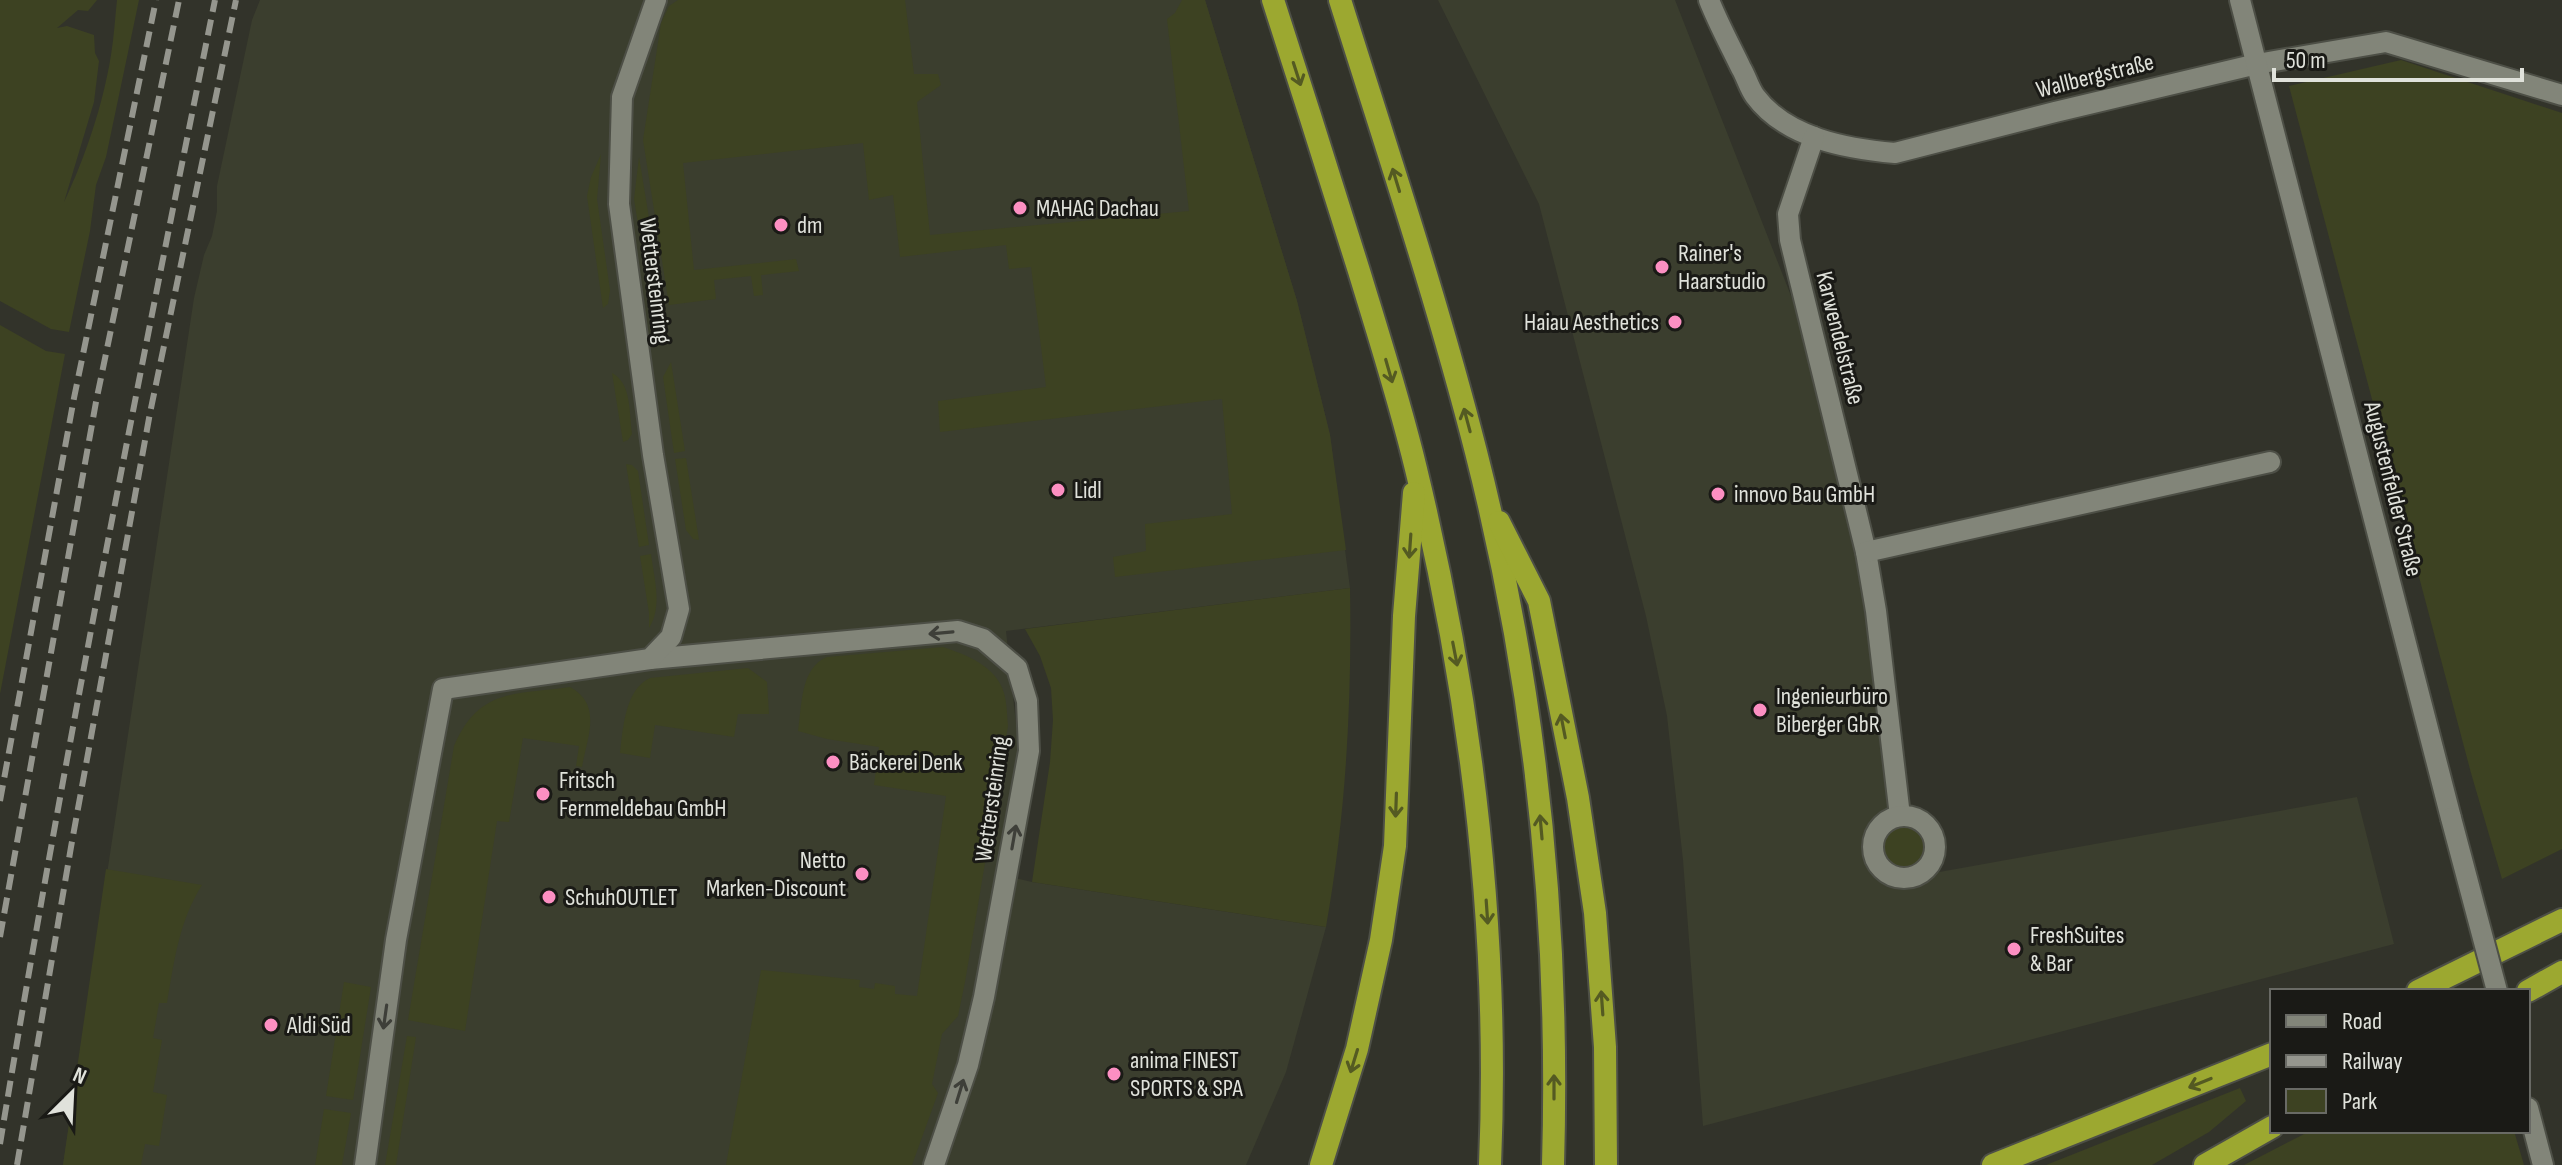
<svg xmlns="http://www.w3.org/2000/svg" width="2562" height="1165" viewBox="0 0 2562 1165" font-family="'Sofia Sans Condensed',sans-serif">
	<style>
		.built { fill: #3b3e2e }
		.green { fill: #3d4222 }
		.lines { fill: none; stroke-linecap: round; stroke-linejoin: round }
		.minor-casing { stroke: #4d4f46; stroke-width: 24 }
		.trunk-casing { stroke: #4d4f46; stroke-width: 26 }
		.minor { stroke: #828579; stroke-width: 20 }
		.trunk { stroke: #9ca830; stroke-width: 22 }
		.rail { stroke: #95968e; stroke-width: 6; stroke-dasharray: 16 8; stroke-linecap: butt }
		.minor-bridge-casing { stroke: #4d4f46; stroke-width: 24; stroke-linecap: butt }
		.minor-bridge { stroke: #828579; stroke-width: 20 }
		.oneway { stroke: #545a22 }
		.oneway2 { stroke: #3e3f39 }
		.poi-dot { fill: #fc8fc2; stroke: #1a1a16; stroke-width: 3 }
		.labels { text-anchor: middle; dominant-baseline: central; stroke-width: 6; stroke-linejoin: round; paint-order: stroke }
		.street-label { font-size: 24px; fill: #e0e2db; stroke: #1a1a16 }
		.poi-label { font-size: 24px; fill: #e0e2db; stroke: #1a1a16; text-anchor: start }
	</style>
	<rect width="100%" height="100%" fill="#32332a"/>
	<g class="built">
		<polygon points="260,0 1205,0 1297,301 1330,435 1350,588 1006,631 1019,752 1003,875 1032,882 1326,927 1286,1072 1246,1165 63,1165 194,298 204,255 212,236 217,211 217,186 252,20"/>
		<polygon points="1438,0 1675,0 1822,375 1876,611 1906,878 2357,797 2394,944 1703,1126 1683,860 1667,716 1646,616 1539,204"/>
	</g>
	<g class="green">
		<path d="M0,0H97L88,11L78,10L57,28L67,26L94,35L95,53L99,61L94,102L64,202C85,158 103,105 111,55C114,37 115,18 117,0H139L106,157L96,185L90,231L69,332L51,329L0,301Z"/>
		<polygon points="678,0 905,0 914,74 938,74 941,85 917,102 930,235 1189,211 1167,19 1175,13 1182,0 1205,0 1297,301 1330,435 1346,550 1115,577 1113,557 1146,551 1145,524 1232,514 1222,399 940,432 938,401 1046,387 1031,267 1009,269 1006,245 900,257 893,195 869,200 863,143 683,163 694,270 796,259 799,271 761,275 763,295 754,296 751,276 714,280 716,299 669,305 643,140 661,23 669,6"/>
		<polygon points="2401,60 2562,113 2562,849 2502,879 2471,773 2289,86"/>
		<polygon points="601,154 597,199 610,290 608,304 603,308 587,196 591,177"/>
		<polygon points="639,157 663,303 653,298 649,292 634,199"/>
		<polygon points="0,325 46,351 65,354 0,694"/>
		<polygon points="671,362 685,451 674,453 663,377"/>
		<path d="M612,373C632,383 629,414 632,434L628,440L623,442Z"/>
		<polygon points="686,458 699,540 693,539 686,530 675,459"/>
		<polygon points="626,464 632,465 638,471 649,545 639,547"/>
		<path d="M651,554C654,578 663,607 649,628V613L640,556Z"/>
		<path d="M1350,588C1352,702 1346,814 1326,927L1032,882L1050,762L1053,720L1051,688L1040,656L1025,629Z"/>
		<path d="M943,647C967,655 996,666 1004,693C1007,703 1007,716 1008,726L965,982L958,1016L942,1034L932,1084L938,1093L912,1165H726L761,970L860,980L859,987L874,989L875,983L895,986V994L917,996L918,989L946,796L874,785L879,747L827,739L798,731C802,706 800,668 827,657Z"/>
		<path d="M748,668L767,682L769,714H738L734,737L655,725L650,758L620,753C623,729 625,689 650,678Z"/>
		<path d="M570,687C603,705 587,737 582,767L576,766L579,746L523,738L509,822L497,821L465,1031L408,1020L454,746C479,688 514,695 570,687Z"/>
		<circle cx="1904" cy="847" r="22"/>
		<path d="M106,869L202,885C179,921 174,962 167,1003H159L153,1038L162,1040L153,1092L167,1095L159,1146L145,1144L141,1165H63Z"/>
		<polygon points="344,982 371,987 353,1100 326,1096"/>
		<polygon points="407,1036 416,1037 396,1165 385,1165"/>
		<polygon points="2240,1088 2246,1101 2209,1132 2152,1165 2046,1165"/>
		<polygon points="324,1109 351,1113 342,1165 315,1165"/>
		<polygon points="2310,1131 2514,1131 2524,1165 2244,1165"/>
	</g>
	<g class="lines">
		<defs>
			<g id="minor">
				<path d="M1709,0C1718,23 1730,45 1741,68C1746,76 1749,88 1755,96C1786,138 1847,149 1895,153L2055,112L2257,64L2386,42L2562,95"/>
				<polyline points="2240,0 2451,818"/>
				<polyline points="1814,137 1788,214 1790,240 1866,552 1876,611 1900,816"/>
				<polyline points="1866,552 2270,462"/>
				<polyline points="650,659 958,631 983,639 1017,668 1027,701 1029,751 984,997 968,1065 934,1165"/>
				<circle cx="1904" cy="847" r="31"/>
				<polyline points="2528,1108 2543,1165"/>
				<polyline points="365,1165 396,940 443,689 650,659 671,637 679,609 653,455 619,204 622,97 656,0"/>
			</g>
			<g id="trunk">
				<path d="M1273,0C1302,90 1331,181 1359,271C1379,337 1400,402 1416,469C1471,697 1500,930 1490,1165"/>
				<path d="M1340,0C1387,150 1437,299 1476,452C1535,684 1560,926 1553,1165"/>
				<polyline points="1499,522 1539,601 1578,798 1595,913 1605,1047 1606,1165"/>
				<polyline points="2418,991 2562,920"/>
				<polyline points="2528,991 2562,972"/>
				<polyline points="1321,1165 1357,1049 1381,940 1395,846 1404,616 1414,493"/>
				<polyline points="1993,1165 2272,1054"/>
				<polyline points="2205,1165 2272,1127"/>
			</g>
		</defs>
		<use href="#minor" class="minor-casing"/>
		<use href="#trunk" class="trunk-casing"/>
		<use href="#minor" class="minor"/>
		<use href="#trunk" class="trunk"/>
		<g class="rail">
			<polyline points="0,801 74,398 156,0"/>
			<polyline points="0,937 96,402 179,0"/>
			<path d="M0,1144C63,761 138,380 215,0"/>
			<polyline points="17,1165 71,847 150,413 236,0"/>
		</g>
		<defs>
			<polyline id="minor-bridge" points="2451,818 2497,991"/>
		</defs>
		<use href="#minor-bridge" class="minor-bridge-casing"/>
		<use href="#minor-bridge" class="minor-bridge"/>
	</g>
	<defs><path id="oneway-shaft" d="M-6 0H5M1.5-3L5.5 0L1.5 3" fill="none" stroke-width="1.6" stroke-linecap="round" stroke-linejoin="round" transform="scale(2)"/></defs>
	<g class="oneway">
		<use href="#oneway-shaft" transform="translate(1297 74) rotate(72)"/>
		<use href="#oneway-shaft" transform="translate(1396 180) rotate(-107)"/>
		<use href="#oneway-shaft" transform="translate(1389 371) rotate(74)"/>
		<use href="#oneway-shaft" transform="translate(1467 420) rotate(-105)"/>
		<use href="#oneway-shaft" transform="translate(1410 546) rotate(94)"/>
		<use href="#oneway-shaft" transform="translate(1455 654) rotate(79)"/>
		<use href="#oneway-shaft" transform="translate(1563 726) rotate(-101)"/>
		<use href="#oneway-shaft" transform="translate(1396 805) rotate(92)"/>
		<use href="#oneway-shaft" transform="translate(1541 827) rotate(-95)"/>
		<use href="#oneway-shaft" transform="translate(1487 912) rotate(86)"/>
		<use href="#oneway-shaft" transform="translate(1602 1003) rotate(-94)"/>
		<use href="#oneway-shaft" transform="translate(1354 1061) rotate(107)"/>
		<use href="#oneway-shaft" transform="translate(2200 1083) rotate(158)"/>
		<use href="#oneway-shaft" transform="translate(1554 1087) rotate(-90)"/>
	</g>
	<g class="oneway2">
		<use href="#oneway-shaft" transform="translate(941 633) rotate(175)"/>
		<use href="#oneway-shaft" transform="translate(1014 837) rotate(-80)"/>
		<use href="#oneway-shaft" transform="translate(385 1017) rotate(98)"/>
		<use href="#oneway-shaft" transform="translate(960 1091) rotate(-73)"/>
	</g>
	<g class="poi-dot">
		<circle cx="1020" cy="208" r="8"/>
		<circle cx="781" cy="225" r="8"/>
		<circle cx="1662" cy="267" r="8"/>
		<circle cx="1675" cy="322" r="8"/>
		<circle cx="1058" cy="490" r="8"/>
		<circle cx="1718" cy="494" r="8"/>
		<circle cx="1760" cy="710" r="8"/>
		<circle cx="833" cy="762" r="8"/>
		<circle cx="543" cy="794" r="8"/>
		<circle cx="862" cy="874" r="8"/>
		<circle cx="549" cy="897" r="8"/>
		<circle cx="2014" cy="949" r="8"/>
		<circle cx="271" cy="1025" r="8"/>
		<circle cx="1114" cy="1074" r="8"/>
	</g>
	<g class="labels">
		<g class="street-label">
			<text transform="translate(2095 76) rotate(-14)">Wallbergstraße</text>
			<text transform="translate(655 281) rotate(83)">Wettersteinring</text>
			<text transform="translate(1840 338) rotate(76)">Karwendelstraße</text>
			<text transform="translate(2393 489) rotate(76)">Augustenfelder Straße</text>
			<text transform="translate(992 799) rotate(-82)">Wettersteinring</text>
		</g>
		<g class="poi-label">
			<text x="1036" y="208">MAHAG Dachau</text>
			<text x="797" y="225">dm</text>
			<text x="1678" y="253">Rainer's<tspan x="1678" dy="28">Haarstudio</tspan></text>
			<text x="1659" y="322" text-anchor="end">Haiau Aesthetics</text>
			<text x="1074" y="490">Lidl</text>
			<text x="1734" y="494">innovo Bau GmbH</text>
			<text x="1776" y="696">Ingenieurbüro<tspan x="1776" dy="28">Biberger GbR</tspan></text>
			<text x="849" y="762">Bäckerei Denk</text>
			<text x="559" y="780">Fritsch<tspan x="559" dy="28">Fernmeldebau GmbH</tspan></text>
			<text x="846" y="860" text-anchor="end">Netto<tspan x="846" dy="28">Marken-Discount</tspan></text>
			<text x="565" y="897">SchuhOUTLET</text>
			<text x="2030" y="935">FreshSuites<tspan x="2030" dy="28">&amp; Bar</tspan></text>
			<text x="287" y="1025">Aldi Süd</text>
			<text x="1130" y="1060">anima FINEST<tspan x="1130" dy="28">SPORTS &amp; SPA</tspan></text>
		</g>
	</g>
	<rect x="2270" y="989" width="260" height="144" fill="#1a1a16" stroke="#696a65" stroke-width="2"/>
	<rect x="2286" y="1015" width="40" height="12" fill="#828579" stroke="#696a65" stroke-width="2"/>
	<text x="2342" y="1029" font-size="24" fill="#e0e2db">Road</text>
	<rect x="2286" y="1055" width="40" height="12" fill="#95968e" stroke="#696a65" stroke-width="2"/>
	<text x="2342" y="1069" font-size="24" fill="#e0e2db">Railway</text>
	<rect x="2286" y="1089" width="40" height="24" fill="#3d4222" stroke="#696a65" stroke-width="2"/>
	<text x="2342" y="1109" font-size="24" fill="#e0e2db">Park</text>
	<g transform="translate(72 1093) rotate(24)" stroke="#1a1a16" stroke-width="6" paint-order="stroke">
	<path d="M0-6L14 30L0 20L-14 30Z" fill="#e0e2db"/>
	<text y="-12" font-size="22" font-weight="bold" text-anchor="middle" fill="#e0e2db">N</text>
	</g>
	<path d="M2274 68v12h248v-12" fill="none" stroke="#e0e2db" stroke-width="4"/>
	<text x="2286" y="68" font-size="24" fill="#e0e2db" stroke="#1a1a16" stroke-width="6" paint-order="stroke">50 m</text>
</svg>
